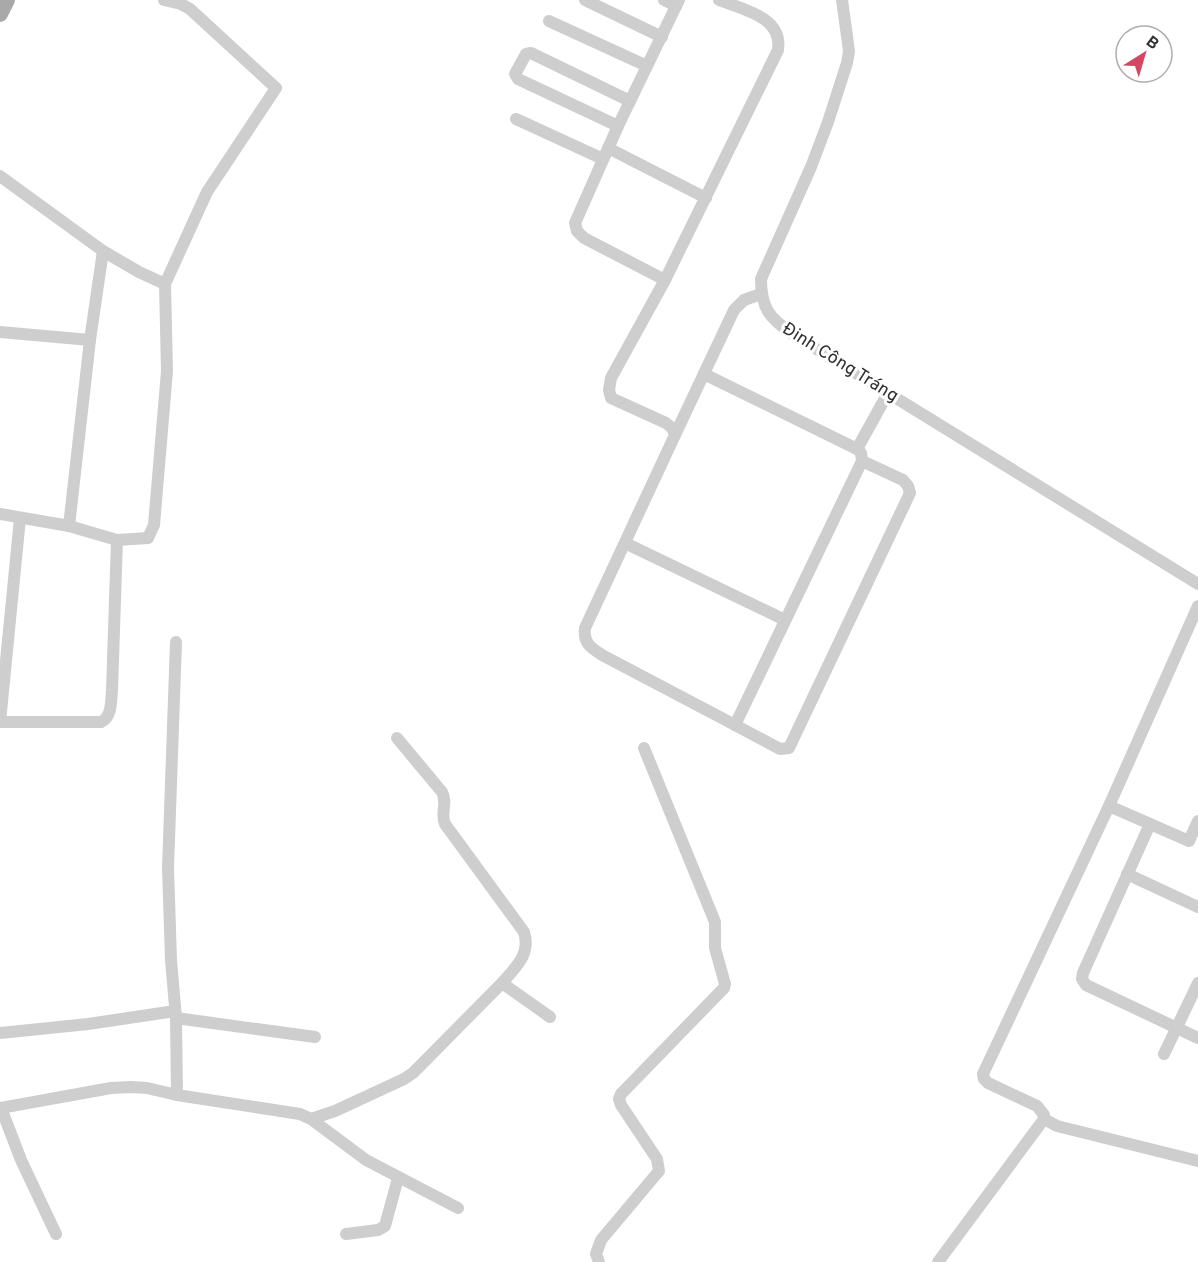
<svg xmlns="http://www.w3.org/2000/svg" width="1198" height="1262" viewBox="0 0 1198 1262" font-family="Overpass,sans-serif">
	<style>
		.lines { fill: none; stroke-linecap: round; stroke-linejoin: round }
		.minor { stroke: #cecece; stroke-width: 12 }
		.major { stroke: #a9a9a9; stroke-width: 16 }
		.labels { text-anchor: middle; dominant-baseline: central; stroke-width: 6; stroke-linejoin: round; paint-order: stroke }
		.street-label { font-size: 18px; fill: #313131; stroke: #fff }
	</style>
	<rect width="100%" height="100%" fill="#fff"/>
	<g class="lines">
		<g class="minor">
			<polyline points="585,0 662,37"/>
			<polyline points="664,0 676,6"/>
			<path d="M842,0L849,51L847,63L828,122L811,167L761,279C761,309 770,318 792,334L1198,584"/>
			<polyline points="549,21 647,66"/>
			<polyline points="516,119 603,159"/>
			<polyline points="618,126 518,79 515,74 526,54 531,53 630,101"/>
			<polyline points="608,148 706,198"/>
			<polyline points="0,176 103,251 139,272 165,284"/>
			<polyline points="665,280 584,238 577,231 575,223 618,126 679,0"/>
			<polyline points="0,332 90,340"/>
			<path d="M704,374L857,449L861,453L862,461L735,725L602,655C591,648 583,643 585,628L675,435L672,428L666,423L611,398L609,390L611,378L665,280L778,50C783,17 744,10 719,0"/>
			<polyline points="675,435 734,310 744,300 761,294"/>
			<polyline points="857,449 888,393"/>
			<polyline points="0,514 69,526 117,540 148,538 154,525 167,371 165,284 207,192 276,88 190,9 181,4 164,0"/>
			<polyline points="69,526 90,340 103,251"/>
			<polyline points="625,543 785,620"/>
			<polyline points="176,642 168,868 171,960 176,1018 177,1095"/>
			<path d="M0,722H101C112,717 111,701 112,690L117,540"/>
			<polyline points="0,722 20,518"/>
			<polyline points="735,725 780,749 789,748 910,493 908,486 903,480 862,461"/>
			<path d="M397,738L442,792C448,803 440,813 445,824L524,932C531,954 516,967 502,983"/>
			<polyline points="1109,806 1189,841 1198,821"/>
			<polyline points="1150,824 1083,973 1082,979 1086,985 1198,1038"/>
			<polyline points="1127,874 1198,907"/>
			<polyline points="176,1018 315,1037"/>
			<polyline points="0,1033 88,1024 175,1011"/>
			<polyline points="1164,1054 1198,983"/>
			<polyline points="0,1108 111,1088 131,1087 147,1088 177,1095 300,1114 311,1119 366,1160 458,1208"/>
			<polyline points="1,1108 21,1160 56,1234"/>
			<polyline points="311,1119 335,1111 404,1079 413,1073 502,983 550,1017"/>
			<polyline points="1044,1119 1057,1126 1198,1161"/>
			<polyline points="346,1234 378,1230 385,1226 398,1178"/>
			<polyline points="599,1262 596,1254 601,1240 659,1171 657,1159 621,1105 619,1099 621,1094 724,988 725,984 715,948 715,922 644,748"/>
			<polyline points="938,1262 1044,1119 1044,1115 1037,1106 988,1083 984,1079 983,1074 1109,806 1198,606"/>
		</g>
		<polyline class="major" points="0,14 7,0"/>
	</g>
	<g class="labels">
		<g class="street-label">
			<text transform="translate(840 363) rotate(32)">Đinh Công Tráng</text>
		</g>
	</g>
	<g transform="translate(1144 54) rotate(37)"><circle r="28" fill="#ffffff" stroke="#adadad" stroke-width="1.5"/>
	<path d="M0-4.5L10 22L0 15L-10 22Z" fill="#d34763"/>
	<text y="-9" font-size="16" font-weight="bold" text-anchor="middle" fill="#313131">B</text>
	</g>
</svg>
